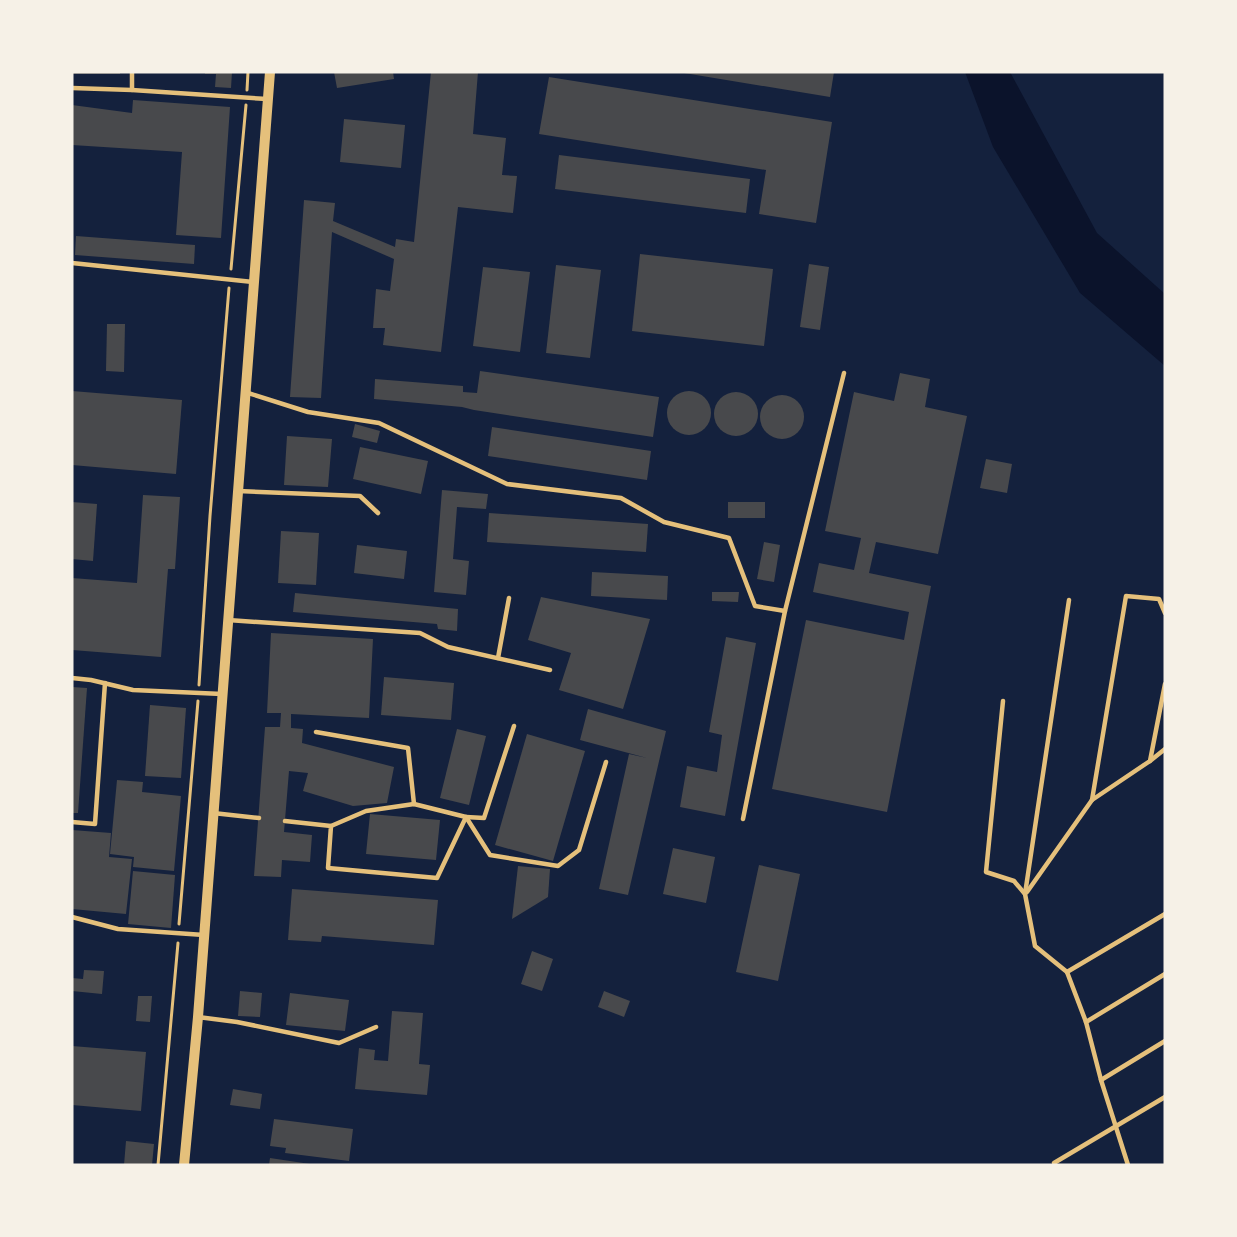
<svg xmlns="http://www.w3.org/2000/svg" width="1237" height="1237" viewBox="0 0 1237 1237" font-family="Barlow,sans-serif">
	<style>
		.water { fill: #0b132b }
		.building { fill: #48494c }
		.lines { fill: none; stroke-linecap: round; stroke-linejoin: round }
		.path { stroke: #e5c07b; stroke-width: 3 }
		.service { stroke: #e5c07b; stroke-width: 4.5 }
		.tertiary { stroke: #e5c07b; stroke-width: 10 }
	</style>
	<rect width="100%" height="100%" fill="#14213d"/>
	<polygon class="water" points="965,72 1010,72 1097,233 1165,294 1165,366 1080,293 993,147"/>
	<g class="building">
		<rect x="72" y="72" width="48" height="2"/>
		<polygon points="205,72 232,72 231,88 215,87 216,74 205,74"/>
		<polygon points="334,72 393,72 394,79 337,88"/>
		<polygon points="431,72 478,72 473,134 506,138 502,175 517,176 513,213 458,207 441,352 383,345 385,328 373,328 376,289 390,291 394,259 332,232 321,398 290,397 304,200 335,203 333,221 395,247 396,239 414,242"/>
		<polygon points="678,72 834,72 830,97"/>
		<polygon points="549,77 832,122 816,223 759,214 766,170 539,134"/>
		<polygon points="133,100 230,107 221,238 176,235 182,152 72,145 72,105 132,113"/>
		<polygon points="344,119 405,125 401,168 340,162"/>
		<polygon points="559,155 750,179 746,213 555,189"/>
		<polygon points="76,236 195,245 194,264 75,255"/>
		<polygon points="640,254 773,269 764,346 632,331"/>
		<polygon points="809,264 829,267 820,330 800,327"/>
		<polygon points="556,265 601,270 590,358 546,353"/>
		<polygon points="483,267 530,272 520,352 473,346"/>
		<polygon points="107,324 125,324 124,372 106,371"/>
		<polygon points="480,371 659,397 653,437 474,410 462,407 374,399 375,379 463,386 463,392 477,393"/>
		<polygon points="900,373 930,379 925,407 967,416 938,554 876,542 869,573 931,586 887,812 772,789 806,620 904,640 909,612 813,592 819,563 854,570 861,538 825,531 854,392 894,401"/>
		<polygon points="72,391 182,400 176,474 72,465"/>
		<circle cx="689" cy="413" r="22"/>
		<circle cx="736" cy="414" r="22"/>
		<circle cx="782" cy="417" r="22"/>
		<polygon points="355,424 380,431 377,443 352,437"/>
		<polygon points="492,427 651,451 647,480 488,456"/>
		<polygon points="287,436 332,439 328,487 284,485"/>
		<polygon points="360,447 428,461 421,494 353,479"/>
		<polygon points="986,459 1012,464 1007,493 980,488"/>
		<polygon points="442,490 488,494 486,509 457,507 453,559 469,561 466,595 434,592"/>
		<polygon points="143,495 180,497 175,569 168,569 161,657 72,650 72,578 137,583"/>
		<polygon points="72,502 97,504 93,561 72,559"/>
		<rect x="728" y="502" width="37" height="16"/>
		<polygon points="489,513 648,524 646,552 487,542"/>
		<polygon points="281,531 319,533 316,585 278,583"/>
		<polygon points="764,542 780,545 774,582 757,579"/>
		<polygon points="357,545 407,551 404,579 354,573"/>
		<polygon points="592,572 668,576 667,600 591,596"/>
		<polygon points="712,592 739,592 738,602 712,601"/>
		<polygon points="295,593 458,609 457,631 438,629 437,624 293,612"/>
		<polygon points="541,597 650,619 623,709 559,690 571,653 528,640"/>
		<polygon points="271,633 373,639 369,718 291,714 291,728 303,729 302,743 394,767 387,803 353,806 303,791 308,773 289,771 284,832 312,835 310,862 282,860 281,877 254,876 265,727 280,727 281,713 267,713"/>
		<polygon points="726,637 756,643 725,816 680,807 687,766 717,772 722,735 709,732"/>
		<polygon points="384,677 454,683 451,720 381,715"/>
		<polygon points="72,687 87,688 78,813 72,813"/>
		<polygon points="150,705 186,708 181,778 145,776"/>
		<polygon points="588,709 666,731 628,895 599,889 629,754 647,758 580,740"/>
		<polygon points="457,729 486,736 469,805 440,798"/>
		<polygon points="527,734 585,751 553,861 495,845"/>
		<polygon points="117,780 143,782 142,792 181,796 174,871 133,867 134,857 110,854"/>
		<polygon points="370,814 440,820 436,860 366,854"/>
		<polygon points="72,830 111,833 109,857 132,859 126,914 72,909"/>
		<polygon points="673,848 715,857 706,903 663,894"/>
		<polygon points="759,865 800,874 778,981 736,972"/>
		<polygon points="518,866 550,869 548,897 512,919"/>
		<polygon points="133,871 175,875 171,928 128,924"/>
		<polygon points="292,889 438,900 434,945 322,936 321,942 288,940"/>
		<polygon points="532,951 553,959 542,991 521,984"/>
		<polygon points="84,970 104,971 102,994 72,991 72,978 83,979"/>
		<polygon points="240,991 262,993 260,1017 238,1016"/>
		<polygon points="604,991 630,1001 624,1017 598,1007"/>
		<polygon points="290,993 349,1000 345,1031 286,1025"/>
		<polygon points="138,996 152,996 150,1022 136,1021"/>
		<polygon points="392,1011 423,1013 419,1064 430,1065 427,1095 355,1089 359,1048 375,1050 374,1060 388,1061"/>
		<polygon points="72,1046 146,1052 141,1111 72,1105"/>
		<polygon points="233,1089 262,1094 260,1109 230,1105"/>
		<polygon points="274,1119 353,1129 349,1161 285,1153 286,1148 270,1146"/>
		<polygon points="126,1141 154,1144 152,1165 124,1165"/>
		<polygon points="270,1158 310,1164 310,1165 269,1165"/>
	</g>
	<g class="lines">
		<g class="path">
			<polyline points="247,90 248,72"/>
			<polyline points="231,269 246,105"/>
			<polyline points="199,685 210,516 229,288"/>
			<polyline points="179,924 198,701"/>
			<polyline points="158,1165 178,943"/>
		</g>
		<g class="service">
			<polyline points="72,88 132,90 267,99"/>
			<polyline points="132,90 132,72"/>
			<polyline points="72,263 253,282"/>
			<polyline points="245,392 308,412 379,423 507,484 621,498 664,522 729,538 755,606 785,611"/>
			<polyline points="238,491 360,496 378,513"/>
			<polyline points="228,620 420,633 448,647 550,670"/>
			<polyline points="498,658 509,598"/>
			<polyline points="72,678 91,680 133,690 222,694"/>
			<polyline points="1003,701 986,872 1014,881 1025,894 1035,946 1067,972 1086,1022 1101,1080 1128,1165"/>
			<polyline points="316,732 408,748 414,804"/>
			<polyline points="1150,761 1165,749"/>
			<polyline points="1092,800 1126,596 1159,599 1165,613"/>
			<polyline points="213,813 259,818"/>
			<polyline points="743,819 785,611 844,373"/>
			<polyline points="285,821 331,826 328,868 437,878 466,817 484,818 514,726"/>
			<polyline points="72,822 95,824 105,683"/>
			<polyline points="331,826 366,811 414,804 466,817 490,855 558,866 579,850 606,762"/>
			<polyline points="1027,892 1092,800 1150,761 1165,684"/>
			<polyline points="1025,894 1069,600"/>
			<polyline points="72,917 118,929 204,935"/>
			<polyline points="1067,972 1165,914"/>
			<polyline points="198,1017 237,1022 339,1043 376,1027"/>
			<polyline points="1086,1022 1165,974"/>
			<polyline points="1101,1080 1165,1041"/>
			<polyline points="1054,1163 1165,1097"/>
		</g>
		<polyline class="tertiary" points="184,1165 198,1017 270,72"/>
	</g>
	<rect width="1237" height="1237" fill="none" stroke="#f6f1e7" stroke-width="147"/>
</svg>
